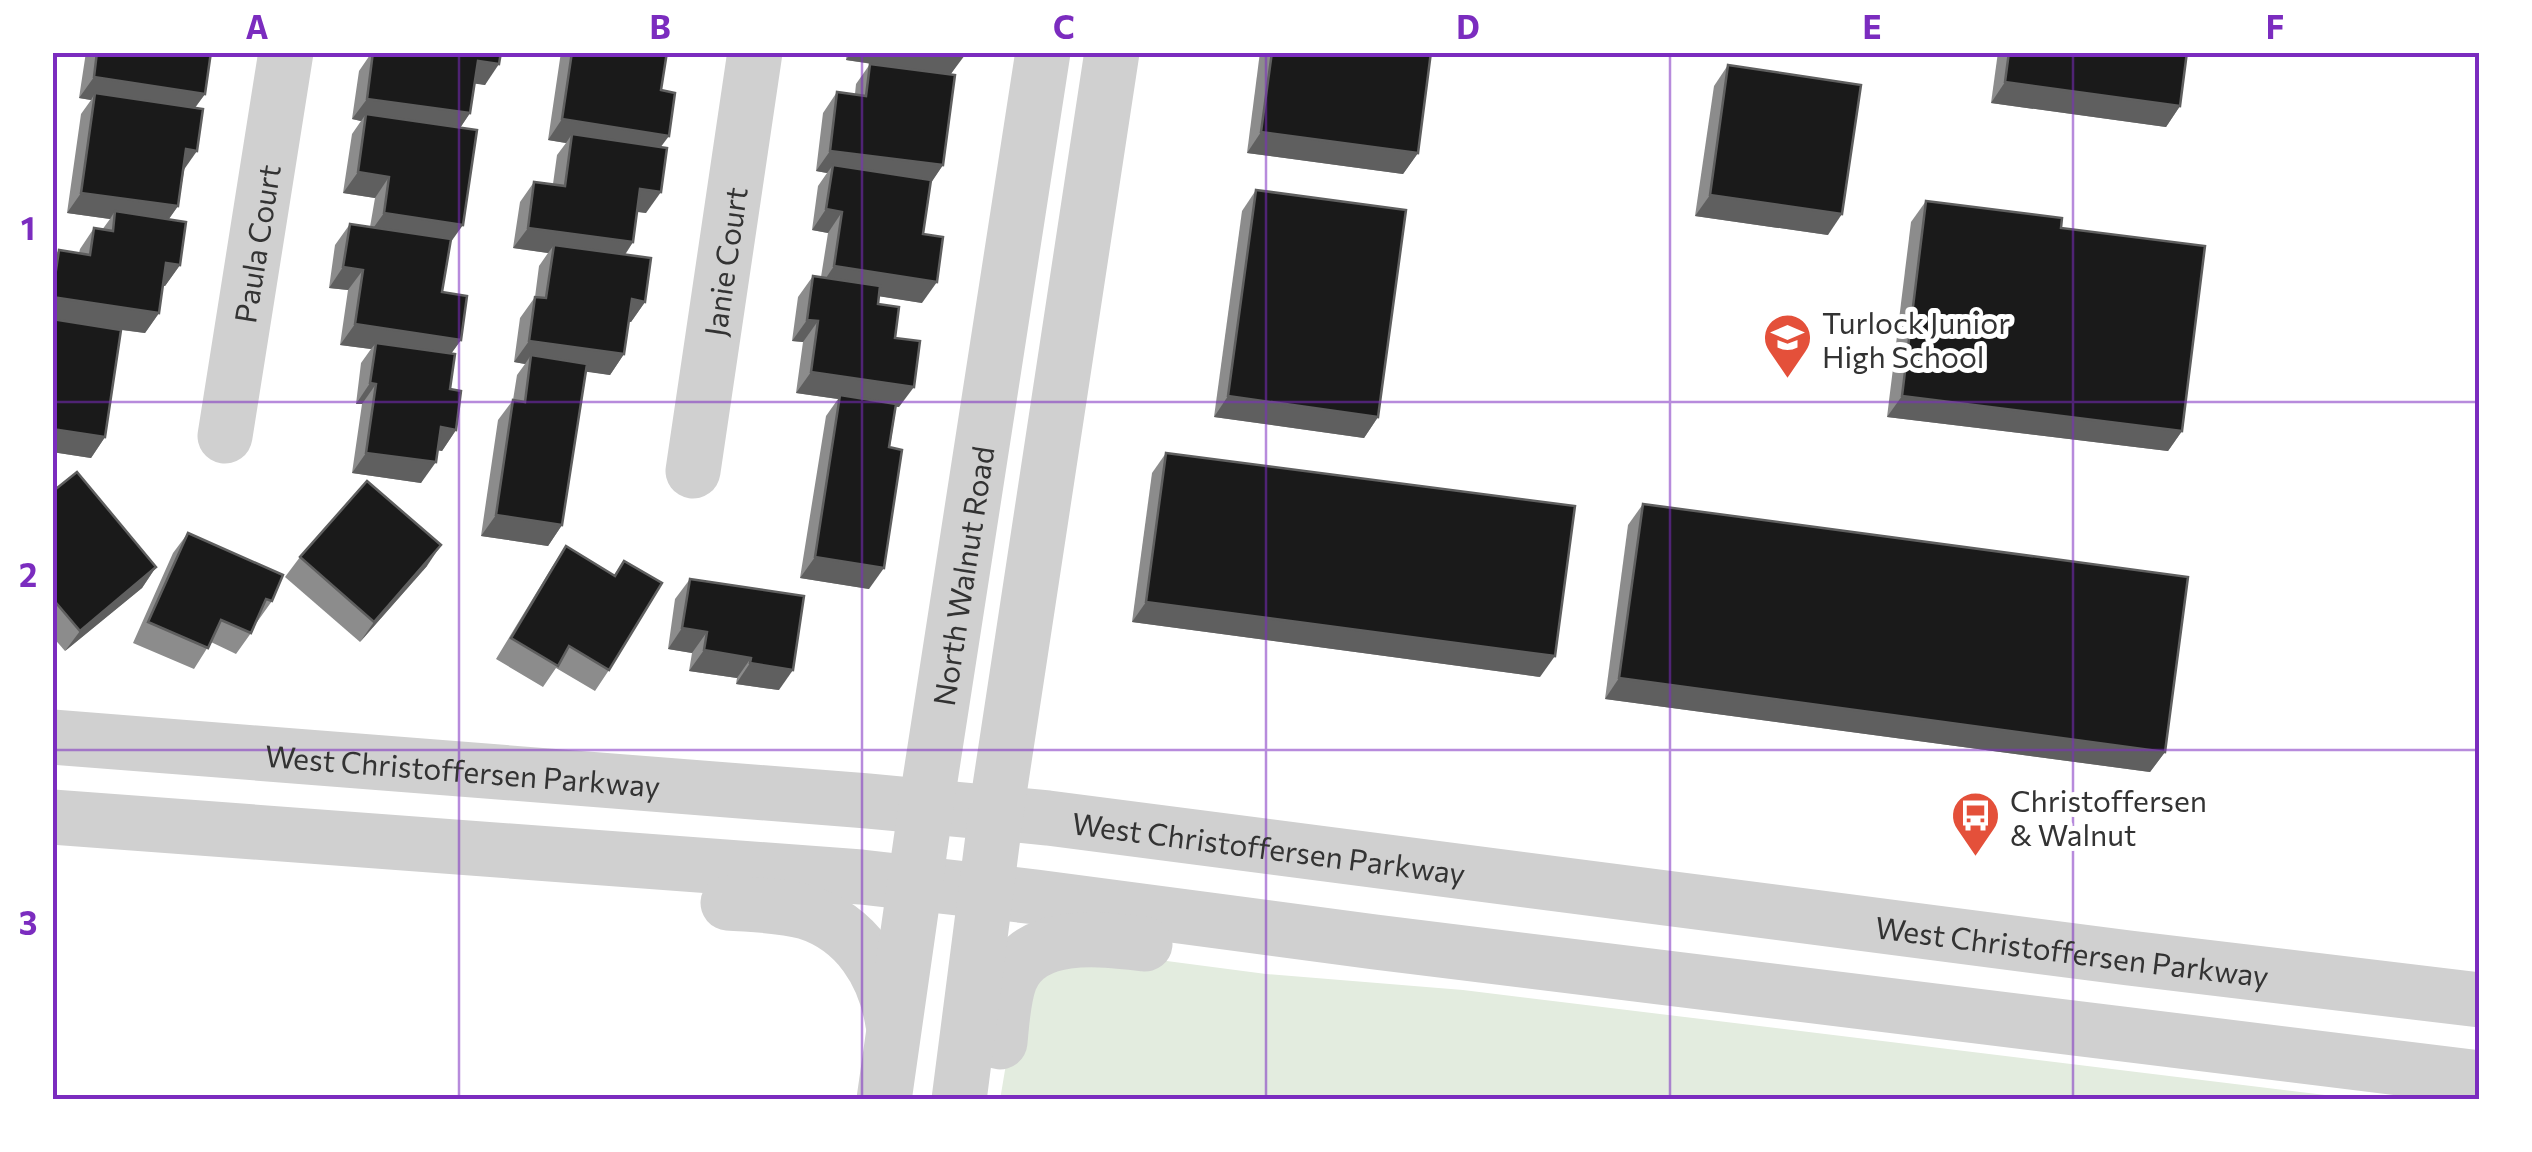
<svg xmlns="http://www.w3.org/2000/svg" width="2532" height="1152" viewBox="0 0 2532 1152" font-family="Commissioner,sans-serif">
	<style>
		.green { fill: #e3ecdf }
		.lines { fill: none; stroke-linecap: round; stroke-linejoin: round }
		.minor { stroke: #d0d0d0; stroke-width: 55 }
		.wall { fill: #8c8c8c }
		.shaded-wall { fill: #5f5f5f }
		.building { fill: #1a1a1a; stroke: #5f5f5f; stroke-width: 2.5 }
		.grid { fill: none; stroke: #7b2cbf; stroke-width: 2.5; stroke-opacity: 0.55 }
		.labels { text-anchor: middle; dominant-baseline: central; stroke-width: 10; stroke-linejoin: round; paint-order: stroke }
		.street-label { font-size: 30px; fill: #333; stroke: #fff }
		.poi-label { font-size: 30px; fill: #333; stroke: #fff; text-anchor: start }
		.neatline { fill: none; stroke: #7b2cbf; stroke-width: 4 }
		.grid-label { font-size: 32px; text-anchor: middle; font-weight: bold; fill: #7b2cbf }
	</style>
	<rect width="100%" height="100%" fill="#fff"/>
	<polygon class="green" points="1098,952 1266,974 1463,990 2358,1099 1000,1100 1017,998 1026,980"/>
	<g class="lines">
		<g class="minor">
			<path id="s1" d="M225,436L286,52"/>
			<path id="s2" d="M693,471L755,52"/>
			<path id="s3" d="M52,737L868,801L1048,818L2129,958L2480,1000"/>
			<polyline points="52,817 861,877 1036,897 1375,942 2480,1078"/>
			<path d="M728,903C754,905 781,905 806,912C857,928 885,973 893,1024"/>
			<path d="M1000,1042C1002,1022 1003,999 1010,980C1030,929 1103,939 1145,944"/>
			<path id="s4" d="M884,1100L926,806L1043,52"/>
			<polyline points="959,1100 996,813 1112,52"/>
		</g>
	</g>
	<g class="wall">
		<polygon points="86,52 211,52 205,94 195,108 178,206 169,219 180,265 165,286 163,285 159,313 145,333 121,330 105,437 91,458 52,452 52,259 59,250 79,253 80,249 94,228 102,230 110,219 67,213 81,114 91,100 79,98"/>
		<polygon points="372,52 501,52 485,85 475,83 470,113 460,128 450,243 442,292 461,340 451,353 450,389 456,430 442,451 437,450 421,483 352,473 362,404 356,404 361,363 371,349 340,345 348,290 329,288 335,245 350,224 370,227 375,198 343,193 352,134 361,121 352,119 359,71"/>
		<polygon points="561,52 667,52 661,90 661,147 646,213 637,212 633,242 625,255 645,302 631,322 629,322 624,354 610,375 585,371 562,525 548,546 481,536 498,420 513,400 517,375 525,364 514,362 520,318 535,297 539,266 548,253 513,248 520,202 534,182 553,184 557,155 566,143 548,140"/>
		<polygon points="847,52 965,52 951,74 943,165 930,183 923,234 922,303 879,296 878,304 895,338 899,407 896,407 869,589 800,578 826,416 838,399 796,393 803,342 792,341 798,297 813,276 821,277 828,233 812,230 818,186 827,173 816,171 823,113 837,92 855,94 856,84 870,64 885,66 846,60"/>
		<polygon points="1260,52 1431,52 1418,153 1403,174 1247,153"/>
		<polygon points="1998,52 2187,52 2180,106 2166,127 1991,103"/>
		<polygon points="1728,65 1828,235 1695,216 1714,86"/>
		<polygon points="1256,190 1378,417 1364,438 1214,417 1242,211"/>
		<polygon points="1926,201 2061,228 2182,431 2168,451 1887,417 1911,222"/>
		<polygon points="1166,453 1540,677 1132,622 1152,473"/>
		<polygon points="52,492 156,567 142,588 65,651 52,636"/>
		<polygon points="1643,504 2165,752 2150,772 1605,699 1628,525"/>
		<polygon points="188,533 272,601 257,622 256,621 251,633 236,654 211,642 194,669 133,643 173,553"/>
		<polygon points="566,546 614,575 624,561 609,670 595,691 556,668 543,687 496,659 552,567"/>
		<polygon points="300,557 427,566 360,642 285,577"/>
		<polygon points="690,579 779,690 736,684 737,678 689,671 692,653 668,649 675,599"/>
	</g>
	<g class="shaded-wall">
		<polygon points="851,52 949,52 965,55 950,75 846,60"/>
		<polygon points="478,61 499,64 485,85 463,82"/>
		<polygon points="94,77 205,94 190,114 95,93 91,100 79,98"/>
		<polygon points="2005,82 2180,106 2166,127 1991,103"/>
		<polygon points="367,99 470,113 456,134 366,114 361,121 352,119"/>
		<polygon points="562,119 669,136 654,156 572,134 566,143 548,140"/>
		<polygon points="1261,132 1418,153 1403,174 1247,153"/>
		<polygon points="186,149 197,151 183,171"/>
		<polygon points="830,151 943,165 929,186 833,165 827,173 816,171"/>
		<polygon points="358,172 389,177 375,198 343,193"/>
		<polygon points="640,189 661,192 646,213 626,210"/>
		<polygon points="81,193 178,206 163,227 115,211 110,219 67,213"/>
		<polygon points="1710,195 1842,214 1828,235 1695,216"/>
		<polygon points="826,209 842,212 828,233 812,230"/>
		<polygon points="384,213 463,225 448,246 369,234"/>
		<polygon points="528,228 633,242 619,263 554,245 548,253 513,248"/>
		<polygon points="166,263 180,265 165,286 152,284"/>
		<polygon points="834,266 937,282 922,303 820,287"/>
		<polygon points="343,267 363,270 348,290 329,288"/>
		<polygon points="52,297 159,313 145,333 52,320"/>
		<polygon points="632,299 645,302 631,322 618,320"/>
		<polygon points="807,320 818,321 803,342 792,341"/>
		<polygon points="355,324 461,340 446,361 376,343 371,349 340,345"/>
		<polygon points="529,341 624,354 610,375 530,364 531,355 525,364 514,362"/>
		<polygon points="811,372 914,387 899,407 839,399 840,395 838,399 796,393"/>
		<polygon points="370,383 376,384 362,404 356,404"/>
		<polygon points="1228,396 1378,417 1364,438 1214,417"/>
		<polygon points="1902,396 2182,431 2168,451 1887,417"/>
		<polygon points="441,427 456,430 442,451 426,448"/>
		<polygon points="52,429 105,437 91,458 52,452"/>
		<polygon points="366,453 436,462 421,483 352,473"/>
		<polygon points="496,515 562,525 548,546 481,536"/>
		<polygon points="441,545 427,566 360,642 374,622"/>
		<polygon points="815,557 884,568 869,589 800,578"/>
		<polygon points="156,567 142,588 65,651 80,631"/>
		<polygon points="1146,602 1555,656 1540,677 1132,622"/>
		<polygon points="682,628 707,632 692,653 668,649"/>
		<polygon points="704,650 751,658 737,678 689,671"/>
		<polygon points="750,663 793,670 779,690 736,684"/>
		<polygon points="1619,678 2165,752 2150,772 1605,699"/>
	</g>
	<g class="building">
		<polygon points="97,52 211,52 205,94 94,77"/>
		<polygon points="373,52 396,54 501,52 499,64 478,61 470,113 367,99"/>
		<polygon points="572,52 667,52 661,90 675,93 669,136 562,119"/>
		<polygon points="1272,52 1431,52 1418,153 1261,132"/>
		<polygon points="2009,52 2187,52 2180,106 2005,82"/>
		<polygon points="870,64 955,75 943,165 830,151 837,92 866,96"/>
		<polygon points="1728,65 1861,85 1842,214 1710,195"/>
		<polygon points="95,93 203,109 197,151 186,149 178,206 81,193"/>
		<polygon points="366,114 477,130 463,225 384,213 389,177 358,172"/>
		<polygon points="572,134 667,148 661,192 640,189 633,242 528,228 534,182 565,186"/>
		<polygon points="833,165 931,180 923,234 943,237 937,282 834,266 842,212 826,209"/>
		<polygon points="1256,190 1406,210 1378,417 1228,396"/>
		<polygon points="1926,201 2062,218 2061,228 2205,246 2182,431 1902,396"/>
		<polygon points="115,211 186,222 180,265 166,263 159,313 52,297 59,250 90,255 94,228 113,231"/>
		<polygon points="350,224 451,239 442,292 467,296 461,340 355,324 363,270 343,267"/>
		<polygon points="554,245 651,258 645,302 632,299 624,354 529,341 535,297 546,298"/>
		<polygon points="813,276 880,286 878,304 899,307 895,338 920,341 914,387 811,372 818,321 807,320"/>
		<polygon points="52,319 121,330 105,437 52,429"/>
		<polygon points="376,343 455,354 450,389 461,391 456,430 441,427 436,462 366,453 376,384 370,383"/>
		<polygon points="531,355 587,364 562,525 496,515 513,400 525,402"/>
		<polygon points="840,395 896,404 889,447 902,450 884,568 815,557"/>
		<polygon points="1166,453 1575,506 1555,656 1146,602"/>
		<polygon points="77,472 156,567 80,631 52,598 52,492"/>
		<polygon points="367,481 441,545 374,622 300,557"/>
		<polygon points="1643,504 2188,577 2165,752 1619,678"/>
		<polygon points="188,533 283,575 272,601 266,599 251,633 221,620 208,648 148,622"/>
		<polygon points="566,546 615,576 624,561 662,583 609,670 569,646 558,666 511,638"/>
		<polygon points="690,579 804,596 793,670 750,663 751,658 704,650 707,632 682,628"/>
	</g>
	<path class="grid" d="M459,52V1100M862,52V1100M1266,52V1100M1670,52V1100M2073,52V1100M52,402H2480M52,750H2480"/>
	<defs>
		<symbol id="school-pin" viewBox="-11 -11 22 30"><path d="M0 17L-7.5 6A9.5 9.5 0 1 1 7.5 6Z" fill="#e4503a" stroke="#fff"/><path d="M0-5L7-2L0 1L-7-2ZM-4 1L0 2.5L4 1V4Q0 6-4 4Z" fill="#fff"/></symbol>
		<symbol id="bus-pin" viewBox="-11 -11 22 30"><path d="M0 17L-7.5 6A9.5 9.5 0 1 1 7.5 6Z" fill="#e4503a" stroke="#fff"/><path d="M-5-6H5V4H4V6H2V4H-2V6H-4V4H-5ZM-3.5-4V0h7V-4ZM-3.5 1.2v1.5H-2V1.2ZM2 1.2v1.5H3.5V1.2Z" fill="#fff"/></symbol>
	</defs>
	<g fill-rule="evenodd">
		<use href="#school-pin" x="1760" y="310" width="55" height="75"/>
		<use href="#bus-pin" x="1948" y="788" width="55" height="75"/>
	</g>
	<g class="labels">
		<g class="street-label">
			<text stroke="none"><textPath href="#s1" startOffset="195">Paula Court</textPath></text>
			<text stroke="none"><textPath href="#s2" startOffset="212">Janie Court</textPath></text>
			<text stroke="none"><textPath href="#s4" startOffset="530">North Walnut Road</textPath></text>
			<text stroke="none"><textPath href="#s3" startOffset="412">West Christoffersen Parkway</textPath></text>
			<text stroke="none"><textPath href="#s3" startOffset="1222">West Christoffersen Parkway</textPath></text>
			<text stroke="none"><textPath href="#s3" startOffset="2032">West Christoffersen Parkway</textPath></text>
		</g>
		<g class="poi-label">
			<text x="1822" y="321">Turlock Junior<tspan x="1822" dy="34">High School</tspan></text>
			<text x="2010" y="799">Christoffersen<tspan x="2010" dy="34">&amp; Walnut</tspan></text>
		</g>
	</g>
	<rect width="2532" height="1152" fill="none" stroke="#ffffff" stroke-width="110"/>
	<rect x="55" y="55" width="2422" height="1042" class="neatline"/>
	<g class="grid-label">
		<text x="257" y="39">A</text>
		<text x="660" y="39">B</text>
		<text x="1064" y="39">C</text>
		<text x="1468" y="39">D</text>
		<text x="1872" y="39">E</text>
		<text x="2275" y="39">F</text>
		<text x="28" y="240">1</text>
		<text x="28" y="587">2</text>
		<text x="28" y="935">3</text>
	</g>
</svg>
